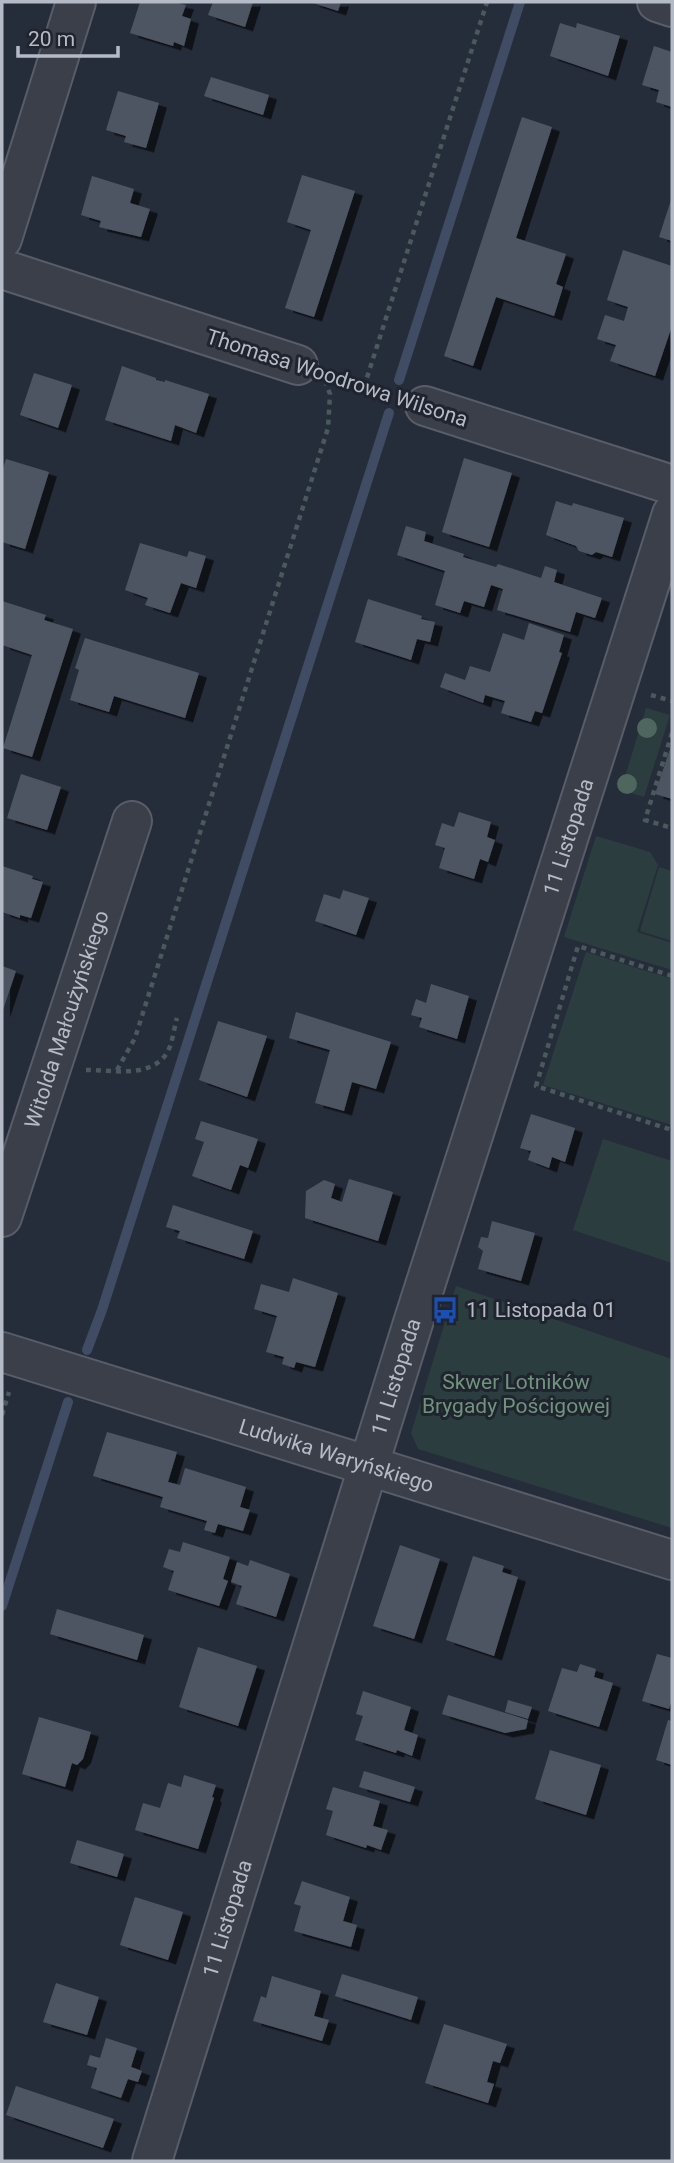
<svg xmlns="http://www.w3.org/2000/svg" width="674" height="2163" viewBox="0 0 674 2163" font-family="Roboto,sans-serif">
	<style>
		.green { fill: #2c3d3f }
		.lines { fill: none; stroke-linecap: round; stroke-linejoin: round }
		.stream { stroke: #404c63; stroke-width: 10 }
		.building { fill: #4d5563; filter: url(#shadow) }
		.minor-casing { stroke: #585d68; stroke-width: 42 }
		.path { stroke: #4a595c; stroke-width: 4.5; stroke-dasharray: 5 5; stroke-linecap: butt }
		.minor { stroke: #3a3f4a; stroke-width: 38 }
		.tree { fill: #4e665e }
		.labels { text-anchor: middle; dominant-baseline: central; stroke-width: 6; stroke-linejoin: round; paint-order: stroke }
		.street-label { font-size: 21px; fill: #b5bbc6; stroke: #1f242f }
		.poi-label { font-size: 21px; fill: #b5bbc6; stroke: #1f242f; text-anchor: start }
		.park-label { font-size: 21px; fill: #6f947b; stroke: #1f242f }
	</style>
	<defs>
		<filter id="shadow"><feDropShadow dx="8" dy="4.5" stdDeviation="0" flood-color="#0009"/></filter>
	</defs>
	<rect width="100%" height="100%" fill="#262d3a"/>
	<g class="green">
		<polygon points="646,708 670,715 644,797 621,790"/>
		<polygon points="596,836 650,852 658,865 637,932 672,943 672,970 564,937"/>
		<polygon points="659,867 672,871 672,941 640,931"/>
		<polygon points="586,952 672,979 672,1125 543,1085"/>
		<polygon points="603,1139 672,1161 672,1263 573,1230"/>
		<polygon points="456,1286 672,1359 672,1528 418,1449 411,1433"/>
	</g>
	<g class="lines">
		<g class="stream">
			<polyline points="399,380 520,2"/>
			<polyline points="87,1350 102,1310 389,413"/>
			<polyline points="2,1606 68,1402"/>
		</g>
	</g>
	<g class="building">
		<polygon points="140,2 173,2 186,5 182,16 191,19 184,46 174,42 173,46 130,33"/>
		<polygon points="213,2 253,2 245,27 208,15"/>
		<polygon points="310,2 341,2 338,11"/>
		<polygon points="560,23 576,28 577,23 620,36 608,76 550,56"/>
		<polygon points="654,46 672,52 672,107 656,102 659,90 642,85"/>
		<polygon points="211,77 269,95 263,115 204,96"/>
		<polygon points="118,91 159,103 146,148 124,142 126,136 106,130"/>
		<polygon points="522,117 552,127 516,238 566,254 556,284 563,287 554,316 496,297 473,366 444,356"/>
		<polygon points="302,175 355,191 314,317 285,308 311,230 287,222"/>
		<polygon points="92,176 134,189 130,203 150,209 141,237 99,227 101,221 81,215"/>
		<polygon points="672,197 672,241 659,237"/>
		<polygon points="623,250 672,266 672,326 655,376 610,361 616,345 597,339 605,315 624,321 628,307 607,300"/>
		<polygon points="122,366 156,378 156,380 165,382 165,380 209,394 196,433 175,425 171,441 105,420"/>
		<polygon points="34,373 72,385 58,428 20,415"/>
		<polygon points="464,458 512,473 489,547 442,532"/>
		<polygon points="6,459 49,472 25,549 2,542 2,472"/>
		<polygon points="556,501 572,506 573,503 624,518 612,557 596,552 592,555 579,551 576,546 546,535"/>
		<polygon points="406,526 426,532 424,541 464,554 463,557 496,567 498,564 541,578 545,566 557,570 554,582 602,598 595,618 576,612 570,632 497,610 503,589 491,585 484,607 464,601 460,613 435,605 445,571 397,555"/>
		<polygon points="140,543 187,557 189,551 206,556 196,588 181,583 170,613 145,605 148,598 125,590"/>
		<polygon points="368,599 422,616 421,619 435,622 430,642 417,639 411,660 355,642"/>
		<polygon points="2,601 46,615 44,620 73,629 32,757 3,748 32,655 2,645"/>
		<polygon points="529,623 564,635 559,652 562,653 542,713 535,711 531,722 501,713 505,701 485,695 483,703 440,687 445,673 465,680 470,666 490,672 503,633 524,640"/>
		<polygon points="85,638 199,673 185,718 114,696 109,712 70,700 79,670 75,668"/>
		<polygon points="672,743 672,799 655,794"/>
		<polygon points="21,774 61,787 47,830 7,818"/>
		<polygon points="459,812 491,822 487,837 495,840 488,862 480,859 474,879 439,868 445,848 435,845 442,823 454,827"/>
		<polygon points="2,866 33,876 32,879 43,882 31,918 20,915 20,918 2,912"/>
		<polygon points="343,890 369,898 356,935 315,921 324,894 340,899"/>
		<polygon points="2,966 16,971 2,1013"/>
		<polygon points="431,984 469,996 457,1039 419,1027 422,1018 411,1015 416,999 426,1003"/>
		<polygon points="296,1012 391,1042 376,1089 352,1082 344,1111 315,1103 330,1050 289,1038"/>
		<polygon points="218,1021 267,1036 247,1097 199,1080"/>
		<polygon points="531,1114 575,1128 565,1162 552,1157 549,1168 528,1160 531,1151 520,1148"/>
		<polygon points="201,1121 258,1139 248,1168 240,1165 231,1190 192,1176 204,1142 195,1139"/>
		<polygon points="349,1179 393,1192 378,1241 305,1218 306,1191 324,1180 335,1184 331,1198 342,1202"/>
		<polygon points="173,1205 253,1231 244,1259 177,1238 180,1231 166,1227"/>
		<polygon points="492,1221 535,1233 521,1281 478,1269 483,1251 478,1247 481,1237 488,1238"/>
		<polygon points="293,1278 338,1293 315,1367 296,1362 294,1368 282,1364 284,1357 266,1352 277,1316 254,1309 261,1284 289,1292"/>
		<polygon points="107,1432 177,1452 168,1482 180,1485 185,1468 246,1487 240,1507 250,1510 243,1531 218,1524 215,1533 204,1530 207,1521 160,1507 163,1497 93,1476"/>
		<polygon points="183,1542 230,1557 223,1579 228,1581 219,1606 168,1590 174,1571 163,1567 169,1549 180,1552"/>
		<polygon points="400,1545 440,1559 414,1639 373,1626"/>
		<polygon points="473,1556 504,1566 502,1572 518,1577 494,1656 446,1640"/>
		<polygon points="250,1560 290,1574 276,1617 236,1604 242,1586 231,1582 237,1562 248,1566"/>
		<polygon points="57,1609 144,1635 137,1660 50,1634"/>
		<polygon points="198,1647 257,1666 238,1726 179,1707"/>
		<polygon points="657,1654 672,1658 672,1699 669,1709 642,1701"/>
		<polygon points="580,1664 596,1669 594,1677 613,1683 599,1727 548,1711 562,1668 577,1672"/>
		<polygon points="363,1691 411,1707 404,1730 418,1735 412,1756 397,1750 396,1753 355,1740 363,1716 356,1714"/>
		<polygon points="448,1695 528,1720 526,1729 505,1733 442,1714"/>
		<polygon points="508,1700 532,1707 528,1719 505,1712"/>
		<polygon points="39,1717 91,1732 83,1759 77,1765 72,1763 65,1787 22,1774"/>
		<polygon points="668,1720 672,1721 672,1765 656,1760"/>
		<polygon points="550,1750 601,1765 586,1815 535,1799"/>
		<polygon points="364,1771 415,1787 410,1802 359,1787"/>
		<polygon points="184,1775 216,1785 212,1797 214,1798 198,1849 135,1830 143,1803 160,1808 168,1783 181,1787"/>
		<polygon points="333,1787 380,1801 373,1826 388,1830 381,1850 367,1845 366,1848 326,1835 333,1811 326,1809"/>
		<polygon points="77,1840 124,1854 117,1877 70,1863"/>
		<polygon points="302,1881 350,1897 343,1921 357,1925 351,1947 294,1931 301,1906 294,1904"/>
		<polygon points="135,1897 183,1912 168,1960 120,1945"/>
		<polygon points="342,1974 418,1997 411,2020 335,1996"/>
		<polygon points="272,1976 321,1991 314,2016 329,2020 322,2041 253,2021 261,1996 266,1998"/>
		<polygon points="56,1983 99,1997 87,2035 43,2022"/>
		<polygon points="444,2024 507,2044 500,2063 493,2061 487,2082 494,2084 488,2103 425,2083"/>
		<polygon points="106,2038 137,2048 131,2067 142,2071 138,2082 128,2079 121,2098 91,2088 97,2068 87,2065 90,2055 100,2058"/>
		<polygon points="16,2086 114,2119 103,2148 6,2115"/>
	</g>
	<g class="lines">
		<defs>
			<g id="minor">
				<polyline points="657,2 672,7"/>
				<polyline points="2,239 76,2"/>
				<polyline points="2,269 298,365"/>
				<polyline points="425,406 672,485"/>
				<path id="s1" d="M2,1217L132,821"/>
				<path id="s2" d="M2,1352L672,1560"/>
				<path id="s3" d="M152,2161L413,1323L672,514"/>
			</g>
		</defs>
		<use href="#minor" class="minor-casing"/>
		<g class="path">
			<polyline points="329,376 394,396"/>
			<polyline points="364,387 487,2"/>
			<polyline points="651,695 672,701"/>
			<polyline points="672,733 645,820 672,828"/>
			<polyline points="672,976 578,946 536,1086 672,1130"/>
			<path d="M86,1070C113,1070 153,1079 168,1051C173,1041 174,1028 177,1018"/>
			<polyline points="117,1070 135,1038 328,428 330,394 326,384"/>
			<polyline points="2,1415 9,1392"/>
		</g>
		<use href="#minor" class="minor"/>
	</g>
	<g class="tree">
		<circle cx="647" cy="728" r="10"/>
		<circle cx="627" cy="784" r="10"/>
	</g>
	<defs>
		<symbol id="bus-bare" viewBox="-9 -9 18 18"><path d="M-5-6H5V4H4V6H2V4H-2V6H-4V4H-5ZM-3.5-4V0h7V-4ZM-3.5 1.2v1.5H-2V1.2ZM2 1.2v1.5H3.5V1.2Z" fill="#1a4fb4" stroke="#1f242f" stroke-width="2.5" paint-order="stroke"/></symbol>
	</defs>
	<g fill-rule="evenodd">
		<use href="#bus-bare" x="426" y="1291" width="38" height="38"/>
	</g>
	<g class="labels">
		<g class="street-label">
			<text transform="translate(337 378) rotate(18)">Thomasa Woodrowa Wilsona</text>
			<text stroke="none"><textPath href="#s3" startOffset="1388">11 Listopada</textPath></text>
			<text stroke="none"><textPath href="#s1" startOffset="208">Witolda Małcużyńskiego</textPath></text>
			<text stroke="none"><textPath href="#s3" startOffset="821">11 Listopada</textPath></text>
			<text stroke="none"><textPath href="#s2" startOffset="350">Ludwika Waryńskiego</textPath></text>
			<text stroke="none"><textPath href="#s3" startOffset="254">11 Listopada</textPath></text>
		</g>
		<g class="poi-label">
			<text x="466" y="1310">11 Listopada 01</text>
		</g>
		<g class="park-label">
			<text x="516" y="1382">Skwer Lotników<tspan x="516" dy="24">Brygady Pościgowej</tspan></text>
		</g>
	</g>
	<rect width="674" height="2163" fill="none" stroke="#b5bbc6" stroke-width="7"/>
	<path d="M18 46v10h100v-10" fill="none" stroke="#b5bbc6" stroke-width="3.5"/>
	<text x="28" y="46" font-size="21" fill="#b5bbc6" stroke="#1f242f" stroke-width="5" paint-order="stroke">20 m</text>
</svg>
